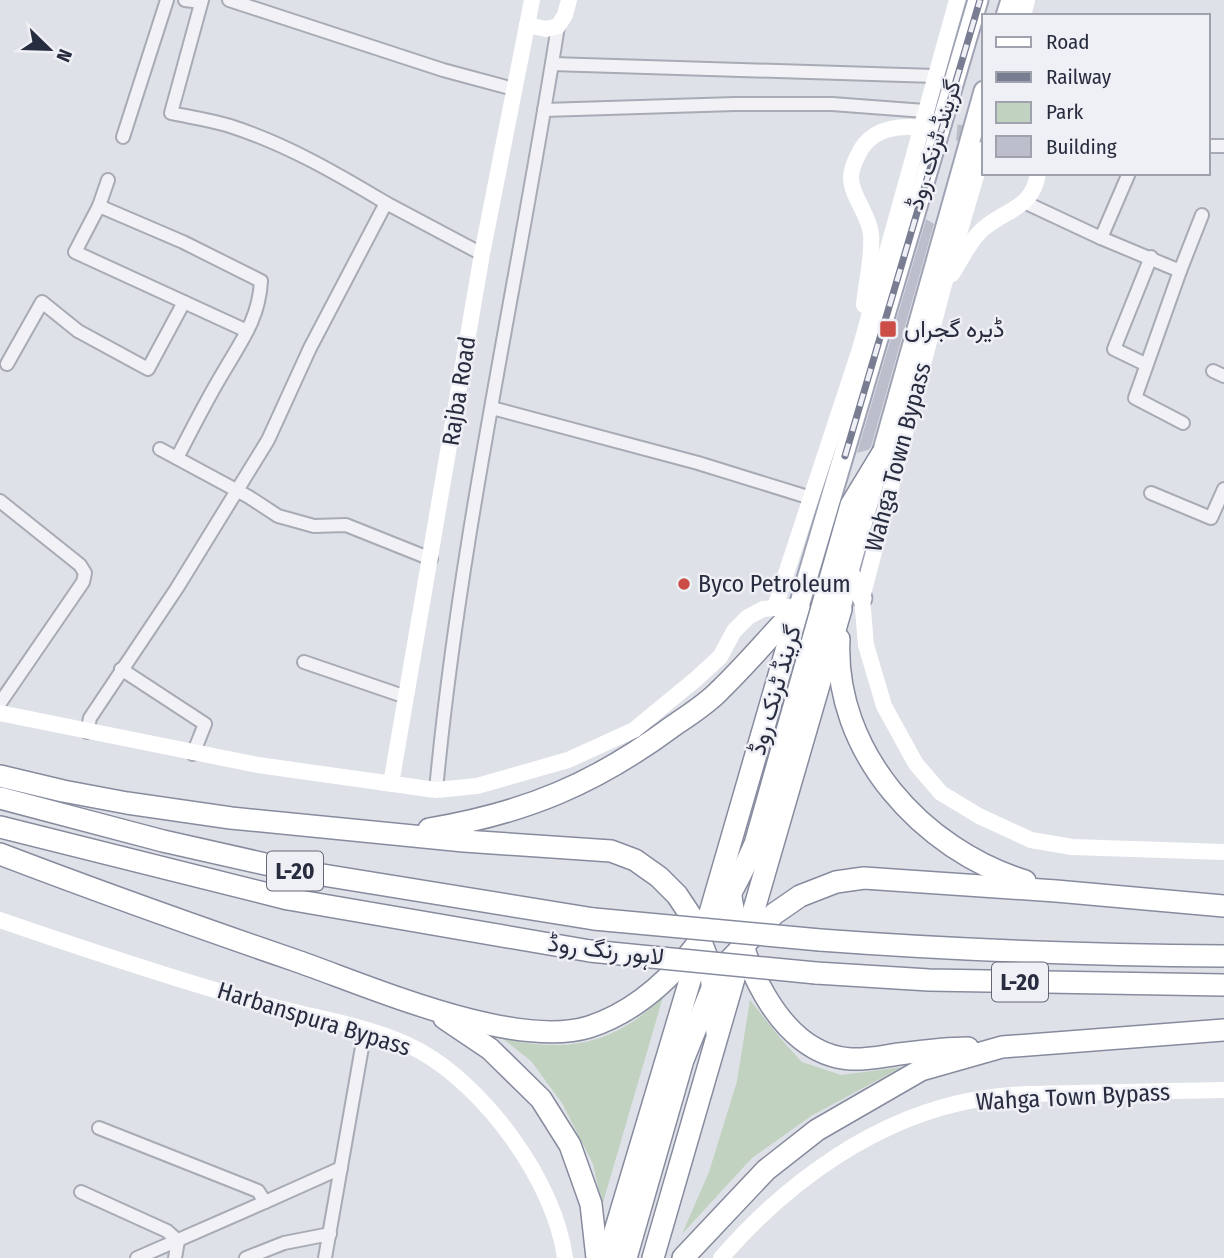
<svg xmlns="http://www.w3.org/2000/svg" width="1224" height="1258" viewBox="0 0 1224 1258" font-family="'Fira Sans Condensed',Vazirmatn,sans-serif">
	<style>
		.green { fill: #c1d2c0 }
		.building { fill: #bcbfcb }
		.lines { fill: none; stroke-linecap: round; stroke-linejoin: round }
		.secondary-tunnel { stroke: #babdc6; stroke-width: 16; stroke-dasharray: 16 8; stroke-linecap: butt }
		.street-casing { stroke: #a8abb5; stroke-width: 16 }
		.primary-casing { stroke: #9fa3b4; stroke-width: 23 }
		.highway-casing { stroke: #878b9e; stroke-width: 24 }
		.street { stroke: #f2f2f6; stroke-width: 12 }
		.secondary { stroke: #fff; stroke-width: 16 }
		.primary { stroke: #fff; stroke-width: 19 }
		.highway { stroke: #fff; stroke-width: 21 }
		.rail-casing { stroke: #797d91; stroke-width: 7 }
		.rail { stroke: #eff0f6; stroke-width: 4.5; stroke-dasharray: 13; stroke-linecap: butt }
		.highway-bridge-casing { stroke: #878b9e; stroke-width: 24; stroke-linecap: butt }
		.highway-bridge { stroke: #fff; stroke-width: 21 }
		.poi-dot { fill: #cb4d46; stroke: #eff0f6; stroke-width: 2.5 }
		.labels { text-anchor: middle; dominant-baseline: central; stroke-width: 5; stroke-linejoin: round; paint-order: stroke }
		.shield { fill: #eff0f6; stroke: #646776; stroke-width: 2 }
		.shield-label { font-size: 23px; font-weight: bold; fill: #282c3f }
		.street-label { font-size: 24px; fill: #282c3f; stroke: #eff0f6 }
		.poi-label { font-size: 24px; fill: #282c3f; stroke: #eff0f6; text-anchor: start }
	</style>
	<rect width="100%" height="100%" fill="#dfe1e8"/>
	<g class="green">
		<path d="M663,997L602,1206L593,1164L562,1103L531,1061L502,1038C568,1054 614,1044 663,997Z"/>
		<polygon points="750,1000 781,1039 802,1062 841,1075 902,1067 811,1116 752,1158 682,1234 709,1172 737,1081"/>
	</g>
	<polygon class="building" points="926,219 934,224 871,447 868,450 857,453"/>
	<g class="lines">
		<polyline class="secondary-tunnel" points="933,130 981,135"/>
		<defs>
			<g id="street">
				<polyline points="185,0 201,2"/>
				<path d="M202,0L171,113C190,117 211,120 230,126C286,144 336,173 386,203"/>
				<polyline points="229,0 443,70 514,89"/>
				<polyline points="552,64 935,76"/>
				<polyline points="544,110 735,104 832,104 925,111"/>
				<polyline points="123,137 167,0"/>
				<polyline points="1208,146 1224,146"/>
				<polyline points="1129,173 1101,238 1180,271 1202,215"/>
				<path d="M108,180L99,206L183,242L261,281C259,318 242,340 224,371C207,399 192,429 177,458"/>
				<polyline points="1024,202 1101,238"/>
				<polyline points="99,206 75,252 247,331"/>
				<polyline points="1180,271 1135,398 1183,423"/>
				<polyline points="7,364 42,302 78,331 148,369 184,302"/>
				<polyline points="1145,364 1114,349 1151,257"/>
				<polyline points="1213,371 1224,376"/>
				<polyline points="492,408 698,463 811,498"/>
				<polyline points="160,449 249,497 278,516 314,526 346,525 431,559"/>
				<polyline points="1151,493 1211,518 1224,489"/>
				<polyline points="0,501 80,565 85,573 83,582 0,703"/>
				<polyline points="304,662 406,697"/>
				<polyline points="121,669 205,724 193,754"/>
				<polyline points="87,732 90,718 177,588 268,440 310,348 386,203 482,254"/>
				<path d="M436,790C460,534 518,281 558,26"/>
				<polyline points="99,1128 258,1191 265,1202 137,1258"/>
				<polyline points="81,1192 167,1231 178,1241 175,1258"/>
				<polyline points="265,1202 341,1168"/>
				<polyline points="246,1258 284,1243 330,1234"/>
				<polyline points="325,1258 365,1030"/>
			</g>
			<g id="primary">
				<polyline points="1006,16 1011,0"/>
				<polyline points="849,571 862,598"/>
				<polyline points="799,606 978,0"/>
				<polyline points="841,609 849,571 984,91"/>
			</g>
			<g id="highway">
				<path d="M839,639C833,752 923,850 1025,881"/>
				<polyline points="0,776 63,791 127,803 231,818 464,841 611,851 635,860 659,877 677,895 691,916 710,965 717,1033"/>
				<polyline points="0,798 163,841 292,870 594,919"/>
				<polyline points="0,827 288,899 590,951"/>
				<path d="M429,829C525,813 595,784 673,726C689,715 707,704 720,690C747,664 771,635 797,608"/>
				<path d="M0,854C97,891 195,926 294,960C369,986 513,1050 589,1027C669,1001 723,917 755,844L851,505L882,454"/>
				<path d="M730,889C737,952 777,1055 851,1059C867,1060 884,1056 899,1054C922,1051 945,1048 968,1048"/>
				<polyline points="710,913 799,606"/>
				<path d="M820,940C954,950 1089,955 1224,956"/>
				<polyline points="816,973 929,980 1224,985"/>
				<polyline points="444,1018 490,1049 541,1099 570,1145 591,1204 597,1258"/>
				<polyline points="607,1258 700,947"/>
				<polyline points="626,1258 683,1060 713,986 726,964 774,914 800,896 836,882 864,878 1056,891 1224,906"/>
				<polyline points="653,1258 841,609"/>
				<polyline points="683,1258 766,1170 817,1130 921,1070 1002,1047 1224,1030"/>
			</g>
		</defs>
		<use href="#street" class="street-casing"/>
		<use href="#primary" class="primary-casing"/>
		<use href="#highway" class="highway-casing"/>
		<use href="#street" class="street"/>
		<g class="secondary">
			<polyline points="1023,16 1027,0"/>
			<polyline points="527,25 546,29 558,26 565,15 569,0"/>
			<polyline points="984,149 943,288 862,598 866,645 884,706 916,764 941,793 979,816 1031,840 1072,847 1224,852"/>
			<path d="M952,274C961,260 970,240 983,229C1006,209 1033,209 1038,173"/>
			<path d="M864,305C866,282 873,256 871,234C869,214 851,196 851,178C851,172 854,163 857,157C870,126 901,124 931,129"/>
			<polyline points="775,607 860,349 957,0"/>
			<polyline points="0,713 258,765 436,790 477,786 568,760 634,730 696,679 720,657 734,631 748,617 763,609 799,606"/>
			<polyline points="391,784 482,254 532,0"/>
			<path d="M0,920C87,950 174,979 263,1004C314,1019 373,1025 420,1051C486,1088 555,1182 565,1258"/>
			<path d="M721,1258C787,1182 877,1116 979,1099C1010,1093 1043,1094 1075,1093C1124,1092 1174,1091 1224,1090"/>
		</g>
		<use href="#primary" class="primary"/>
		<use href="#highway" class="highway"/>
		<defs>
			<polyline id="rail" points="845,456 980,0"/>
		</defs>
		<use href="#rail" class="rail-casing"/>
		<use href="#rail" class="rail"/>
		<defs>
			<g id="highway-bridge">
				<polyline points="594,919 820,940"/>
				<polyline points="590,951 816,973"/>
			</g>
		</defs>
		<use href="#highway-bridge" class="highway-bridge-casing"/>
		<use href="#highway-bridge" class="highway-bridge"/>
	</g>
	<g class="poi-dot">
		<rect x="879" y="320" width="18" height="18" rx="3.5"/>
		<circle cx="684" cy="584" r="7"/>
	</g>
	<g class="labels">
		<g class="shield">
			<rect x="267" y="851.5" width="56" height="39" rx="5"/>
			<rect x="992" y="962.5" width="56" height="39" rx="5"/>
		</g>
		<g class="shield-label">
			<text x="295" y="871">L-20</text>
			<text x="1020" y="982">L-20</text>
		</g>
		<g class="street-label">
			<text transform="translate(934 145) rotate(-73)">گرینڈ ٹرنک روڈ</text>
			<text transform="translate(459 391) rotate(-81)">Rajba Road</text>
			<text transform="translate(898 457) rotate(-75)">Wahga Town Bypass</text>
			<text transform="translate(775 690) rotate(-74)">گرینڈ ٹرنک روڈ</text>
			<text transform="translate(606 950) rotate(7)">لاہور رنگ روڈ</text>
			<text transform="translate(314 1019) rotate(17)">Harbanspura Bypass</text>
			<text transform="translate(1073 1097) rotate(-3)">Wahga Town Bypass</text>
		</g>
		<g class="poi-label">
			<text x="904" y="329">ڈیرہ گجراں</text>
			<text x="698" y="584">Byco Petroleum</text>
		</g>
	</g>
	<rect x="982" y="14" width="228" height="161" fill="#eff0f6" stroke="#9fa2ad" stroke-width="2"/>
	<rect x="996" y="37" width="35" height="10" fill="#ffffff" stroke="#9fa2ad" stroke-width="2"/>
	<text x="1046" y="49" font-size="21" fill="#282c3f">Road</text>
	<rect x="996" y="72" width="35" height="10" fill="#797d91" stroke="#9fa2ad" stroke-width="2"/>
	<text x="1046" y="84" font-size="21" fill="#282c3f">Railway</text>
	<rect x="996" y="102" width="35" height="21" fill="#c1d2c0" stroke="#9fa2ad" stroke-width="2"/>
	<text x="1046" y="119" font-size="21" fill="#282c3f">Park</text>
	<rect x="996" y="136" width="35" height="21" fill="#bcbfcb" stroke="#9fa2ad" stroke-width="2"/>
	<text x="1046" y="154" font-size="21" fill="#282c3f">Building</text>
	<g transform="translate(49 49) rotate(113)" stroke="#eff0f6" stroke-width="5" paint-order="stroke">
	<path d="M0-5L12 26L0 18L-12 26Z" fill="#282c3f"/>
	<text y="-10" font-size="19" font-weight="bold" text-anchor="middle" fill="#282c3f">N</text>
	</g>
</svg>
